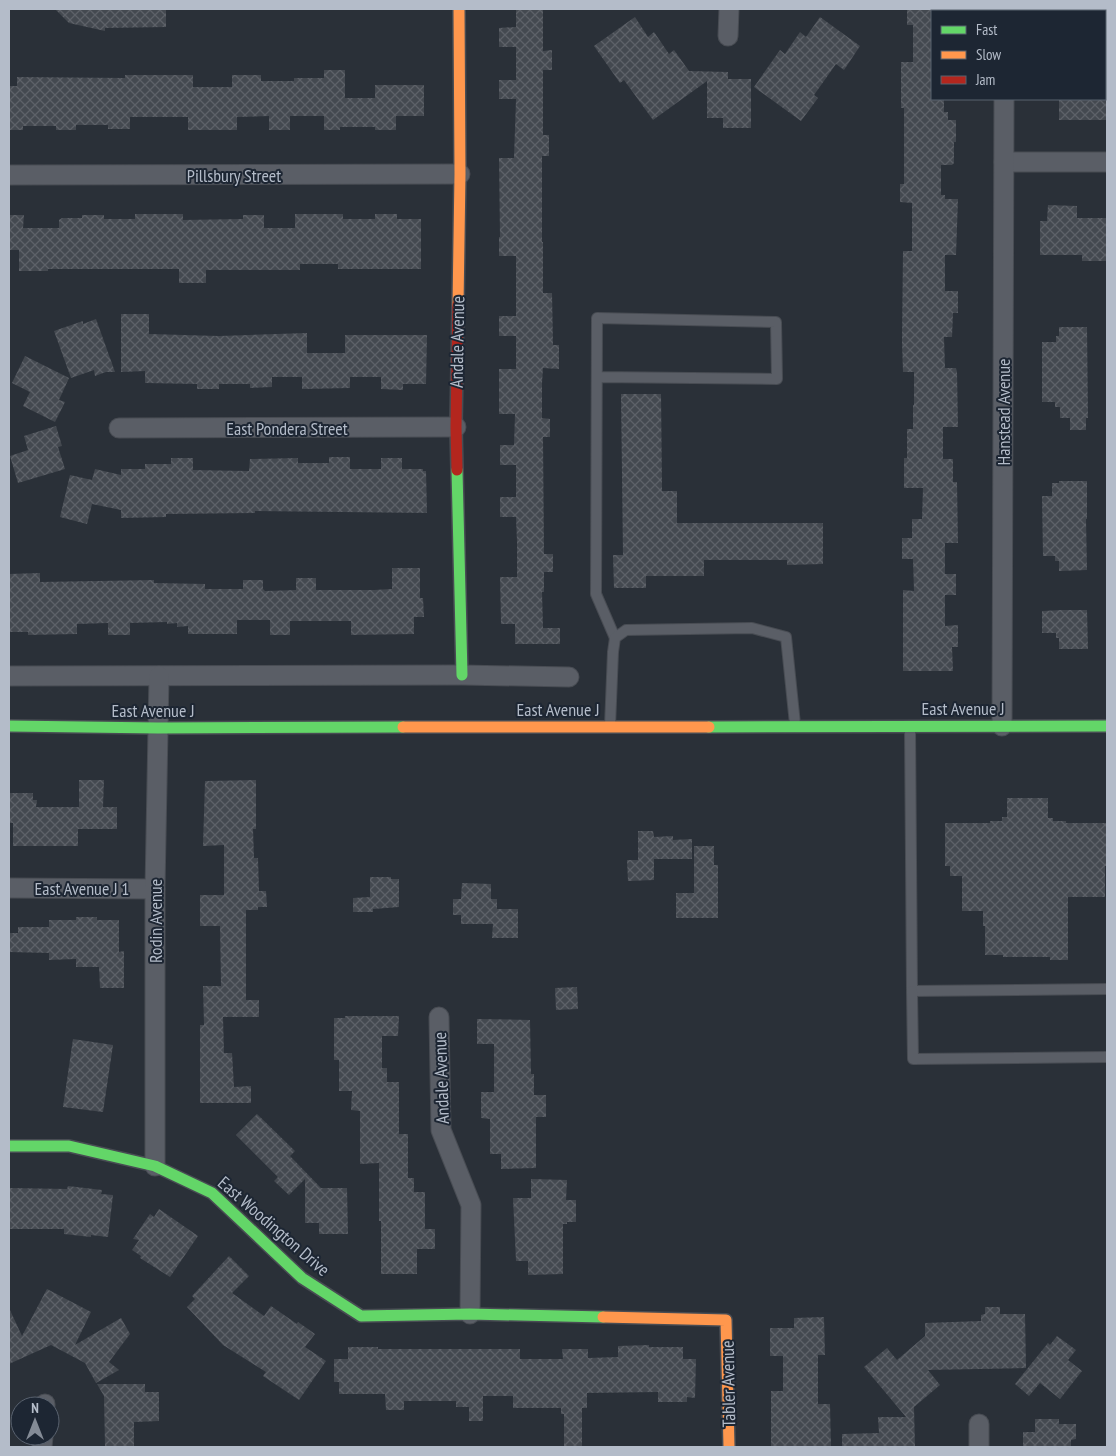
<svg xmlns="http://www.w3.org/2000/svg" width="1116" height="1456" viewBox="0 0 1116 1456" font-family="'PT Sans Narrow',sans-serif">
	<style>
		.building { fill: url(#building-cross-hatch) }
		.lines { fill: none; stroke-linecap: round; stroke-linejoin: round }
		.lane-casing { stroke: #484c53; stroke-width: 12 }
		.street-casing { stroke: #484c53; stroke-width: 21 }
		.fast-casing { stroke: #484c53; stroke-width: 14 }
		.slow-casing { stroke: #484c53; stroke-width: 14 }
		.jam-casing { stroke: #484c53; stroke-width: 14 }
		.lane { stroke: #5a5e66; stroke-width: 10 }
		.street { stroke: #5a5e66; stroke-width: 19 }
		.fast { stroke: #63d668; stroke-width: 11 }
		.slow { stroke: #ff974d; stroke-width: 11 }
		.jam { stroke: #b3261e; stroke-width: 11 }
		.labels { text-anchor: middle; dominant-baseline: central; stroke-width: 4; stroke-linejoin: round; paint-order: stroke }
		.street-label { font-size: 18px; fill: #b4bcc9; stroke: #1d2633 }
	</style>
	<defs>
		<pattern id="building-cross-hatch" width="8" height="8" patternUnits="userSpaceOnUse" patternTransform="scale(1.25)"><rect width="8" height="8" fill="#444950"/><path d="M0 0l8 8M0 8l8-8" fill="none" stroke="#5d6168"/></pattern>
	</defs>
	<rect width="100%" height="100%" fill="#2a3038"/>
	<g class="building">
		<polygon points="55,9 166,9 166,27 105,28 105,31 69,23"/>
		<polygon points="516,9 543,9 543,51 552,50 552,70 543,70 543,135 549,135 549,156 542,156 542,242 543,242 543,293 552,293 553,345 559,345 559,369 543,368 542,383 542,418 550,419 550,437 543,437 544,554 553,554 553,572 544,572 544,592 542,592 543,628 560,628 560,644 515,644 515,624 501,624 500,577 517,577 517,542 516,517 500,517 500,497 516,497 516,465 500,465 500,445 514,445 515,414 499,414 499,369 516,369 516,336 499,336 499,316 516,316 516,256 499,256 499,237 500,237 499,158 514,158 516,99 499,99 499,80 516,80 516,47 499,47 499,28 516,27"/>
		<polygon points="907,9 932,9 932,99 944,99 944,112 948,112 948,120 956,120 956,142 954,142 954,163 952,165 941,165 941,195 945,195 945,199 958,199 956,255 945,255 945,291 958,291 958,313 953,313 952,337 944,337 945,368 956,368 957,372 958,427 943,427 943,459 953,459 953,482 957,482 958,543 945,543 945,574 956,574 956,595 945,595 945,626 958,625 958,647 952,647 953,671 903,671 903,590 914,591 913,559 902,559 902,538 912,538 912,519 922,519 923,488 904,488 904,458 907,458 907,429 913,429 913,405 914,405 914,372 903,372 902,342 903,251 912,251 912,203 900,202 900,184 904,184 904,108 901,108 901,62 913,62 913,25 907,25"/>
		<polygon points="635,17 648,37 654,32 669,54 674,50 689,71 728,72 728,79 751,79 751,128 723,128 723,118 707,118 707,81 653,120 624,80 620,83 594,46"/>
		<polygon points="820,17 860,46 844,70 836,64 814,95 818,98 801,121 754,87 780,50 785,54 800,32 806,37"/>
		<polygon points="324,70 345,70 345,98 375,98 375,85 424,85 424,116 396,116 396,130 375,130 375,127 340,127 340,130 324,130 324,116 290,116 290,130 269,130 269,116 237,117 237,130 188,130 188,117 130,117 130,129 108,129 108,125 76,125 76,130 56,130 56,126 23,126 23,130 9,130 9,86 17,86 17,77 125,78 125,75 193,75 193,87 232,87 232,75 261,75 261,81 294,81 294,78 324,78"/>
		<rect x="1059" y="99" width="48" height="21"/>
		<polygon points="1048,205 1077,206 1077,218 1107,218 1107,261 1082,261 1082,255 1040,255 1040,221 1047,221"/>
		<polygon points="135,214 183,214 183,220 243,219 243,215 264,215 264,228 295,228 295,214 343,214 343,219 375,219 375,214 397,214 397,219 421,219 421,269 338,269 338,264 300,264 300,270 206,270 206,283 179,283 179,269 48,269 48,271 19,271 19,250 9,250 9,215 24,215 23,228 59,228 59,220 62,218 82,218 82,215 104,215 104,219 135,219"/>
		<polygon points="121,314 149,314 149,334 219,336 307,333 307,353 345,353 345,335 427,335 426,384 403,384 403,390 381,389 381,377 350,377 350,388 302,389 302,377 272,377 272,387 250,388 250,384 219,384 219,389 197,389 197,384 145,383 145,371 121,372"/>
		<polygon points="96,319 115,372 106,372 95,376 94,370 71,378 54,331 83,321 83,324"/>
		<polygon points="1059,327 1087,327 1088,418 1086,418 1086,430 1070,430 1070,418 1060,418 1060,407 1055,407 1055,402 1042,402 1042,342 1056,342 1056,336 1059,336"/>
		<polygon points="25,356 69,378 59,400 65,402 55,422 23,406 30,392 12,383"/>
		<polygon points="621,394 661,394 662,491 677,491 677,523 823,523 823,564 787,565 787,560 704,560 704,576 646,576 646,588 614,588 613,555 623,555"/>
		<polygon points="56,426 62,446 58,447 65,469 18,483 10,456 28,450 24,436"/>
		<polygon points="329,457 350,457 350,469 381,469 381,458 402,458 402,469 423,469 423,471 426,471 427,513 255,511 255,513 166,514 166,517 121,518 121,510 92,504 87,524 60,517 70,475 92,480 95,469 121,475 121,469 145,469 145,464 171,464 171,458 193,458 193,470 249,471 250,459 298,458 298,463 329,463"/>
		<polygon points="1059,481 1087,481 1087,519 1086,519 1087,570 1059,571 1059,561 1055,561 1055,556 1043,556 1042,496 1052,496 1052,483 1059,483"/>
		<polygon points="392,568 420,568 420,598 423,598 424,617 414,617 414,634 351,635 351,621 290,621 290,635 270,635 270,620 237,620 237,634 188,634 188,626 177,627 177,623 167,624 167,622 130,623 130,635 108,635 108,623 77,624 77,634 28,635 28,632 9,632 9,574 40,573 40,582 154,580 154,583 205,584 205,589 243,589 243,580 263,580 263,589 265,591 296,590 296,578 316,578 316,590 374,590 392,589"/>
		<polygon points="1061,610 1087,610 1088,649 1059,649 1059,638 1056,638 1056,633 1042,633 1042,611"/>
		<polygon points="79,780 104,780 103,807 117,807 117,829 78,829 78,846 13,846 13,823 9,823 9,793 33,793 33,800 37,800 36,807 79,807"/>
		<polygon points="256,780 256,829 253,829 254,858 258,858 259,891 266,891 267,907 258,907 258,910 246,910 246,1000 259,1000 259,1017 223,1017 224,1053 232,1053 234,1087 251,1086 251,1103 200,1103 200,1025 204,1025 203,986 221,986 220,926 200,926 200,895 224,895 224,845 203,846 205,781"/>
		<polygon points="1007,798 1048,798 1048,818 1053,818 1053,821 1066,821 1066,823 1107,823 1107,866 1105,866 1105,897 1068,897 1068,960 1050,960 1050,957 1003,957 1003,955 985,955 985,926 983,926 983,911 962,911 962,876 950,876 950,866 945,866 945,823 990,823 990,821 1002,821 1002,817 1007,817"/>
		<polygon points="638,831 653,831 654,837 673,836 673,840 692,839 692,859 654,859 654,880 628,881 627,860 638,860"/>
		<polygon points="694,846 714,846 714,865 718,865 718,918 676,918 676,893 694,893"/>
		<polygon points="370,877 391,877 391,879 399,879 399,907 373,909 373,912 353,912 353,898 370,897"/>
		<polygon points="462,883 491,884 491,899 497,899 497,909 518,909 518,938 492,938 493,924 461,924 461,915 453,915 453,899 461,899"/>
		<polygon points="76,917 97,917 97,920 119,920 119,952 124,951 124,988 100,988 99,967 76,967 76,959 49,960 49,953 9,952 9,933 18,933 18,927 49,927 49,920 76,920"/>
		<polygon points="577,987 578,1009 556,1010 555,988"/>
		<polygon points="345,1016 399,1016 398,1036 382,1036 382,1068 387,1068 387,1082 399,1082 399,1134 408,1134 408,1178 414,1178 414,1192 425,1192 425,1229 435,1229 435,1249 417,1249 417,1274 381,1274 381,1221 379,1221 379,1163 360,1164 360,1111 351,1110 352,1091 339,1091 339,1060 334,1060 334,1018 345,1018"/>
		<polygon points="477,1019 530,1020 531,1074 534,1074 534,1095 546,1095 546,1117 536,1117 536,1168 501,1169 501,1154 490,1154 490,1119 481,1118 481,1092 494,1092 494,1044 477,1044"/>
		<polygon points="73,1039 113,1045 103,1112 63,1107"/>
		<polygon points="257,1114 295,1151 290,1156 321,1188 347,1188 348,1234 319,1234 319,1223 305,1223 305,1179 289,1195 274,1181 278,1177 236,1135"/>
		<polygon points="531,1179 567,1180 566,1200 576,1200 576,1222 567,1222 567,1224 563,1224 563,1274 528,1275 528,1261 516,1261 513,1198 531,1198"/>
		<polygon points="68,1186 102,1190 101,1194 113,1195 108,1237 91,1235 91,1237 64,1234 64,1229 9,1229 9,1188 67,1189"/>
		<polygon points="159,1209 198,1236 170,1277 140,1258 141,1256 132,1250 139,1240 133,1239 150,1214 154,1217"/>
		<polygon points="229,1256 249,1276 232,1293 264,1316 271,1306 297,1324 298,1322 315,1334 305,1347 326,1361 299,1400 263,1376 266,1372 223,1345 187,1307 195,1299 192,1296"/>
		<polygon points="47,1289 91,1312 75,1345 121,1318 130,1334 109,1362 119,1370 96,1383 85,1363 51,1345 9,1364 9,1308 22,1336"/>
		<polygon points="985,1307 1000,1307 1000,1314 1025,1314 1026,1368 928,1370 940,1385 914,1407 915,1447 842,1447 842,1434 879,1433 878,1417 906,1417 864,1367 887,1348 897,1360 925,1336 925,1323 981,1321 981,1315 985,1314"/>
		<polygon points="824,1317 825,1355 818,1355 818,1404 830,1404 831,1447 771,1447 771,1391 783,1391 783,1356 770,1356 770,1328 794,1328 794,1318"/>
		<polygon points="1057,1336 1076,1350 1068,1360 1082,1371 1060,1399 1040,1383 1029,1396 1015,1384 1048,1343 1050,1345"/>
		<polygon points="649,1345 649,1347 683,1347 683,1359 696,1359 695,1398 687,1397 687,1402 658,1402 658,1392 587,1393 587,1408 582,1408 582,1447 564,1447 564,1414 561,1414 561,1408 513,1408 513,1396 483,1396 483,1421 469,1421 469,1407 456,1407 456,1401 404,1401 404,1410 386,1410 385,1394 339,1394 339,1382 334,1382 334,1359 348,1359 348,1347 378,1347 378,1349 520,1349 520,1359 563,1359 562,1349 588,1349 588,1358 618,1357 618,1346"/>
		<polygon points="97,1384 145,1384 145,1392 159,1392 159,1421 134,1422 134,1447 105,1447 104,1396"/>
		<polygon points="1035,1419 1059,1419 1059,1424 1076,1424 1076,1439 1071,1440 1071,1447 1023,1447 1023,1432 1035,1432"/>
	</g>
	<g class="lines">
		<defs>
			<g id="lane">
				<polyline points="597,377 777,379 776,322 597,318 596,594 615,638"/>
				<polyline points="610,726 613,652 615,638 626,630 752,628 786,637 795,724"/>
				<polyline points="910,727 912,991 1107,989"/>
				<polyline points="912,991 913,1059 1107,1057"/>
			</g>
			<g id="street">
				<polyline points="1004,9 1004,11"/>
				<polyline points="728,36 729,9"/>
				<polyline points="1004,162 1107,162"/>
				<polyline points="9,175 460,174"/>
				<polyline points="119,428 456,427"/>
				<polyline points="9,676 462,675 569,677"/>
				<polyline points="1002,726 1004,99"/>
				<polyline points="9,888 155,889"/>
				<polyline points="439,1017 441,1130 471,1205 470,1314"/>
				<polyline points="155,1166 155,889 159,676"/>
				<polyline points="45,1406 45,1404"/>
				<polyline points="979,1424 979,1447"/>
				<polyline points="42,1447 43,1436"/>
			</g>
			<g id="fast">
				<polyline points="457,470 462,675"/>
				<polyline points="9,726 158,728 403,727"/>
				<polyline points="709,727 1107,726"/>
				<polyline points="9,1146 69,1146 155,1166 212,1193 302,1278 361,1316 470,1314 603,1317"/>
			</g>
			<g id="slow">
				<polyline points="458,305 460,174 459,9"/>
				<polyline points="403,727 709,727"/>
				<polyline points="603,1317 726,1320 729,1447"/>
			</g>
			<polyline id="jam" points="457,470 456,427 458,305"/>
		</defs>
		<use href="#lane" class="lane-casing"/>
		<use href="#street" class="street-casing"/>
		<use href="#fast" class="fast-casing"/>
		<use href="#slow" class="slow-casing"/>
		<use href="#jam" class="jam-casing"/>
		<use href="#lane" class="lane"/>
		<use href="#street" class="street"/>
		<use href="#fast" class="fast"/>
		<use href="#slow" class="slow"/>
		<use href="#jam" class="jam"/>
	</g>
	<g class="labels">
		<g class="street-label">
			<text x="234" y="175">Pillsbury Street</text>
			<text transform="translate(457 342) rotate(-89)">Andale Avenue</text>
			<text transform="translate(1003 412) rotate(-90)">Hanstead Avenue</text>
			<text x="287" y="428">East Pondera Street</text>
			<text x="963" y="708">East Avenue J</text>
			<text x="558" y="709">East Avenue J</text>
			<text x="153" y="710">East Avenue J</text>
			<text x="82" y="888">East Avenue J 1</text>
			<text transform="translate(155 921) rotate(-90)">Rodin Avenue</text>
			<text transform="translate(441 1078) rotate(-92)">Andale Avenue</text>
			<text transform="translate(274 1226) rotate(41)">East Woodington Drive</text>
			<text transform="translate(728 1384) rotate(-91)">Tabler Avenue</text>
		</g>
	</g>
	<rect width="1116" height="1456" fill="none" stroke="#b4bcc9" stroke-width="20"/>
	<rect x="931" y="10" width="175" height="90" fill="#1d2633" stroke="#59626f"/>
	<rect x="941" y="26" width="25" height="8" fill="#63d668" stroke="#59626f"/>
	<text x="976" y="35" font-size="15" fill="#b4bcc9">Fast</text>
	<rect x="941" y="51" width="25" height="8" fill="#ff974d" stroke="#59626f"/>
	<text x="976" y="60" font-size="15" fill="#b4bcc9">Slow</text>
	<rect x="941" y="76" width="25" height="8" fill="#b3261e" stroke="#59626f"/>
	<text x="976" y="85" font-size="15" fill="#b4bcc9">Jam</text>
	<g transform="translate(35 1421)"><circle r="24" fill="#1d2633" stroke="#59626f"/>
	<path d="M0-4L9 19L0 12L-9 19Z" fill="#848b96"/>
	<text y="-8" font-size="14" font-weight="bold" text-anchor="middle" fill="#b4bcc9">N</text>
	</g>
</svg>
